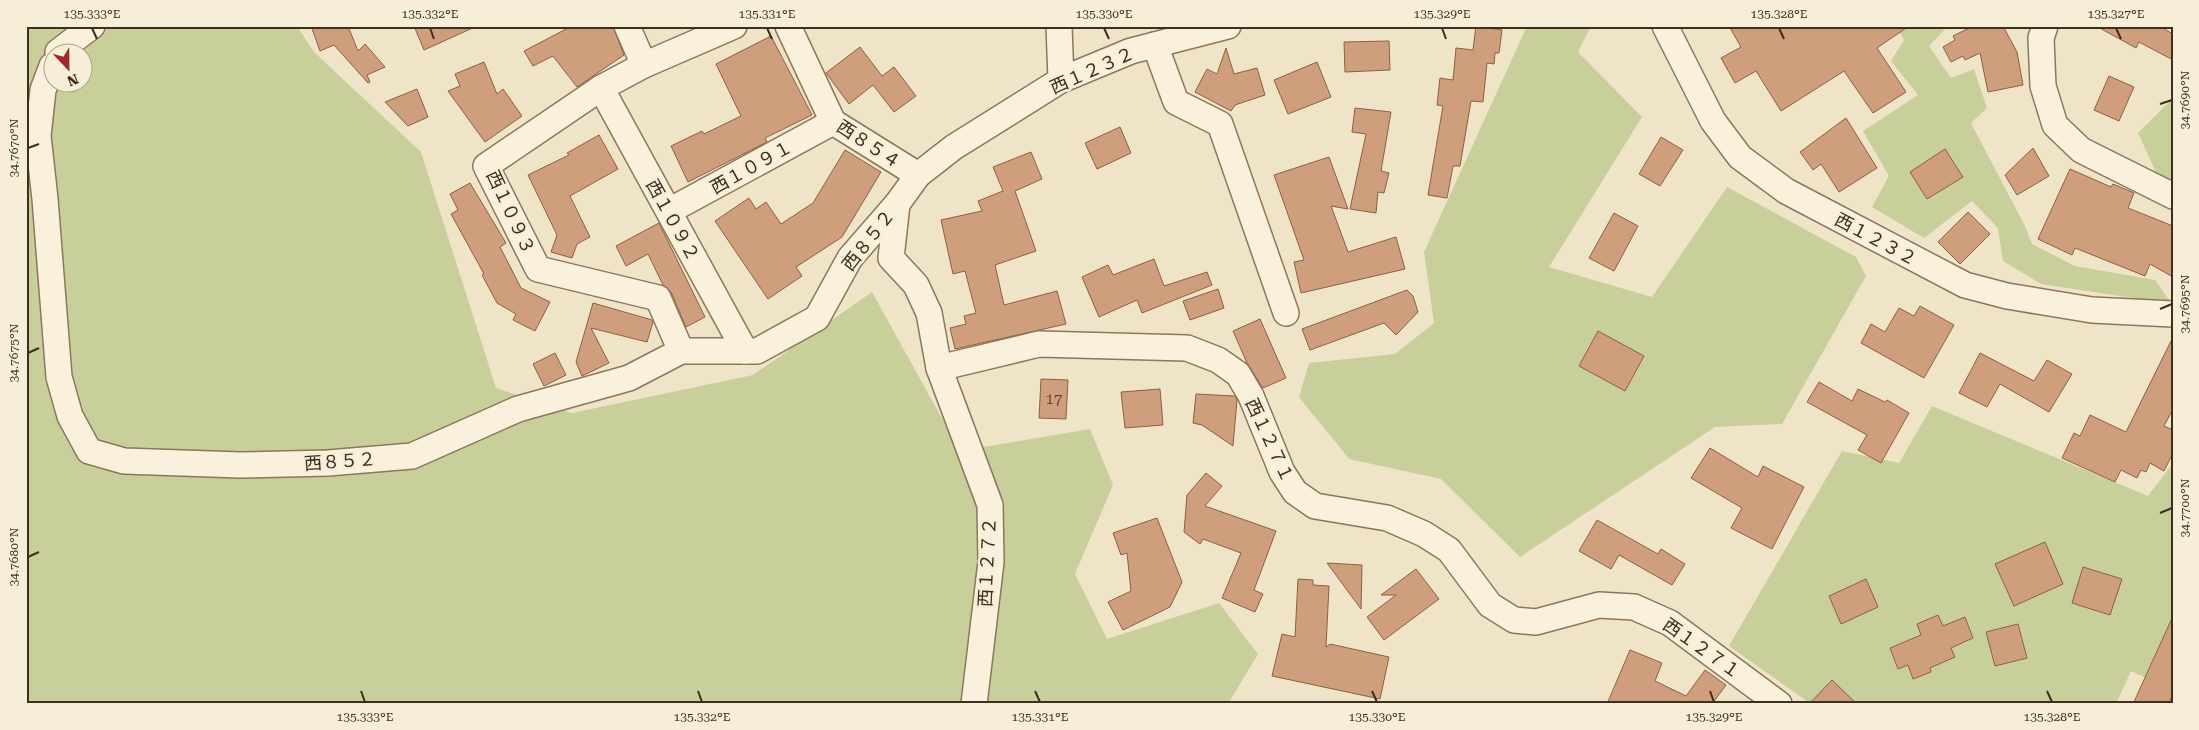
<svg xmlns="http://www.w3.org/2000/svg" width="2199" height="730" viewBox="0 0 2199 730" font-family="'Roboto Serif','Noto Sans JP',serif">
	<style>
		.green { fill: #c9cf9b; fill-rule: evenodd }
		.building { fill: #cf9f7d; stroke: #8d5f41 }
		.lines { fill: none; stroke-linecap: round; stroke-linejoin: round }
		.street-casing { stroke: #8d765c; stroke-width: 28 }
		.street { stroke: #faf1dc; stroke-width: 25 }
		.ticks { fill: none; stroke: #3d2e20; stroke-width: 2 }
		.labels { text-anchor: middle; dominant-baseline: central; stroke-width: 5; stroke-linejoin: round; paint-order: stroke }
		.number-label { font-size: 15px; fill: #624a37 }
		.street-label { font-size: 18px; fill: #3d2e20; stroke: #f7eed8 }
		.neatline { fill: none; stroke: #3d2e20; stroke-width: 2 }
		.ticks-label { font-size: 12px; text-anchor: middle; fill: #3d2e20 }
	</style>
	<rect width="100%" height="100%" fill="#f0e4c8"/>
	<g class="green">
		<path d="M26,26H297L314,52L421,152L496,388L572,413L753,375L872,292L960,451L1090,429L1113,485L1075,574L1107,639L1219,603L1258,654L1228,704H26ZM52,52H82V82H52Z"/>
		<polygon points="1527,26 1591,26 1578,52 1642,117 1549,267 1652,297 1727,187 1856,257 1866,276 1782,424 1715,427 1520,557 1441,479 1349,459 1299,397 1309,363 1395,354 1434,323 1424,252"/>
		<polygon points="1896,26 1948,26 1929,46 1951,78 1974,69 1987,108 1971,123 2025,226 2032,244 2075,266 2155,280 2172,304 2041,284 2003,261 1998,228 1972,201 1924,238 1872,207 1889,176 1863,131 1918,95 1891,61 1904,40"/>
		<polygon points="2173,98 2173,186 2159,179 2138,133"/>
		<polygon points="1932,406 2148,496 2173,463 2173,691 2131,671 2116,704 1811,704 1729,646 1842,451 1899,463"/>
	</g>
	<g class="building">
		<polygon points="311,26 348,26 358,51 365,44 385,67 367,75 370,82 368,83 334,45 320,51"/>
		<polygon points="414,26 477,26 424,50"/>
		<polygon points="572,26 613,26 624,55 577,87 553,56 533,66 524,51"/>
		<polygon points="1476,26 1502,30 1499,53 1495,53 1494,64 1487,63 1483,102 1471,101 1460,166 1453,166 1447,198 1428,195 1443,106 1437,105 1440,78 1453,80 1456,48 1473,50"/>
		<polygon points="1729,26 1909,26 1877,48 1906,92 1873,113 1844,71 1781,111 1756,71 1735,83 1721,58 1741,47"/>
		<polygon points="1973,26 2003,26 2017,52 2023,85 1988,92 1980,53 1965,60 1963,56 1951,62 1943,47 1955,40 1953,36"/>
		<polygon points="2096,26 2159,26 2173,34 2173,60 2139,42 2136,48"/>
		<polygon points="771,36 812,115 765,138 767,142 688,182 671,146 702,131 704,134 741,116 716,64"/>
		<polygon points="1389,41 1390,70 1345,72 1344,42"/>
		<polygon points="860,47 882,76 894,67 916,96 894,112 873,85 849,104 826,73"/>
		<polygon points="1226,48 1234,74 1257,68 1265,95 1235,105 1231,111 1195,92 1207,69 1217,74"/>
		<polygon points="484,62 497,94 503,89 522,116 485,142 448,91 460,86 455,74"/>
		<polygon points="1317,62 1331,97 1288,114 1274,80"/>
		<polygon points="2109,76 2134,87 2119,121 2094,110"/>
		<polygon points="417,89 428,117 408,126 385,102"/>
		<polygon points="1355,108 1391,112 1381,171 1389,173 1384,193 1378,192 1376,213 1350,209 1366,134 1352,132"/>
		<polygon points="1846,118 1877,168 1839,192 1821,164 1813,170 1800,152"/>
		<polygon points="1120,127 1131,153 1097,169 1085,143"/>
		<polygon points="599,135 618,169 570,196 590,237 577,244 572,258 551,252 557,235 528,175 569,155 567,153"/>
		<polygon points="1661,137 1683,150 1660,186 1639,174"/>
		<polygon points="2033,148 2049,176 2017,195 2005,175"/>
		<polygon points="1945,149 1963,177 1927,199 1910,172"/>
		<polygon points="845,150 881,172 842,237 796,267 802,276 768,299 715,221 749,198 756,209 766,202 781,224 813,203"/>
		<polygon points="1031,152 1042,179 1015,191 1036,251 995,265 1004,305 1057,291 1066,324 955,349 950,328 966,324 964,316 976,313 965,271 953,274 941,220 982,211 978,201 1003,191 993,167"/>
		<polygon points="1329,157 1348,209 1331,206 1348,252 1396,237 1405,269 1301,293 1294,262 1304,260 1274,175"/>
		<polygon points="2070,169 2111,187 2113,184 2134,193 2128,208 2173,226 2173,277 2150,264 2145,276 2075,248 2072,255 2038,239"/>
		<polygon points="470,183 506,243 500,247 521,288 550,302 535,331 513,320 516,314 497,303 482,275 484,274 451,214 458,210 450,194"/>
		<polygon points="1968,212 1990,234 1960,264 1938,242"/>
		<polygon points="1614,213 1638,226 1614,271 1589,258"/>
		<polygon points="659,223 705,317 686,327 671,292 663,285 648,254 626,266 616,246"/>
		<polygon points="1154,259 1164,286 1207,272 1212,285 1142,313 1137,300 1099,317 1082,277 1108,265 1113,275"/>
		<polygon points="1218,289 1224,308 1190,320 1183,301"/>
		<polygon points="1407,290 1413,296 1418,312 1396,335 1384,323 1310,350 1302,329"/>
		<polygon points="593,303 652,320 653,322 647,342 591,328 609,363 582,376 576,362"/>
		<polygon points="1920,306 1954,325 1924,378 1861,343 1871,324 1885,332 1899,308 1914,316"/>
		<polygon points="1260,319 1286,378 1263,388 1247,363 1233,331"/>
		<polygon points="1598,331 1644,356 1625,391 1579,366"/>
		<polygon points="2173,337 2173,409 2164,426 2173,430 2173,453 2164,471 2150,463 2146,472 2141,470 2137,478 2121,470 2115,482 2062,458 2074,433 2080,436 2090,415 2126,432"/>
		<polygon points="555,353 566,375 544,386 533,364"/>
		<polygon points="1980,353 2034,381 2047,360 2072,374 2049,412 2000,384 1987,407 1959,393"/>
		<polygon points="1041,379 1068,380 1066,419 1039,418"/>
		<polygon points="1819,382 1852,401 1858,389 1885,402 1887,400 1909,413 1881,463 1858,450 1867,435 1807,402"/>
		<polygon points="1160,389 1163,425 1125,428 1121,392"/>
		<polygon points="1196,394 1235,396 1237,400 1233,446 1202,425 1193,423"/>
		<polygon points="1710,448 1758,477 1763,466 1804,487 1772,549 1731,528 1742,508 1691,478"/>
		<polygon points="1206,473 1222,486 1205,506 1276,531 1254,590 1263,594 1255,612 1222,598 1241,553 1203,539 1200,544 1184,532 1187,495"/>
		<polygon points="1157,518 1182,582 1170,607 1123,630 1108,602 1131,591 1127,553 1121,555 1113,533"/>
		<polygon points="1597,520 1658,554 1661,549 1685,564 1672,585 1619,555 1611,569 1579,551"/>
		<polygon points="2045,542 2063,584 2014,606 1995,564"/>
		<polygon points="1327,563 1362,565 1361,609"/>
		<polygon points="2083,567 2122,579 2110,615 2072,603"/>
		<polygon points="1416,569 1439,599 1384,640 1367,617 1396,595 1381,595"/>
		<polygon points="1298,579 1313,580 1313,585 1329,586 1326,647 1330,644 1389,657 1380,699 1272,676 1282,634 1295,637"/>
		<polygon points="1866,579 1878,607 1841,624 1829,596"/>
		<polygon points="1938,615 1943,626 1965,617 1973,638 1951,648 1955,657 1930,668 1931,672 1913,679 1908,665 1898,669 1890,648 1921,635 1917,624"/>
		<polygon points="2173,616 2173,692 2169,704 2133,704"/>
		<polygon points="2018,624 2027,658 1995,666 1986,632"/>
		<polygon points="1630,650 1662,663 1655,681 1686,696 1705,670 1726,685 1712,704 1607,704"/>
		<polygon points="1832,680 1857,704 1809,704"/>
	</g>
	<g class="lines">
		<defs>
			<g id="street">
				<polyline points="627,26 644,65"/>
				<polyline points="788,26 833,122 918,175"/>
				<polyline points="1059,26 1061,80"/>
				<polyline points="1665,26 1713,121 1740,157 1786,191 1965,285 2007,296 2092,310 2173,314"/>
				<polyline points="2045,26 2041,38 2043,86 2055,125 2081,150 2173,196"/>
				<polyline points="1155,45 1176,102 1220,124 1286,313"/>
				<polyline points="58,52 92,26"/>
				<polyline points="52,66 43,90 38,136 45,199 59,377 70,416 89,451 124,461 240,465 328,463 412,456 518,409 629,378 681,351 757,351 817,318 850,258 897,204 918,175 954,147 1061,80 1131,51 1228,26"/>
				<polyline points="601,88 745,351"/>
				<polyline points="897,204 891,258 916,285 929,313 939,368 1039,344 1187,348 1218,360 1238,374 1251,396 1282,472 1295,492 1315,506 1387,518 1424,534 1449,550 1490,605 1514,620 1536,622 1599,605 1634,607 1670,623 1779,704"/>
				<polyline points="669,211 833,122"/>
				<polyline points="681,351 658,298 538,269 486,166 601,88 644,65 734,26"/>
				<polyline points="939,368 990,505 991,562 974,704"/>
			</g>
		</defs>
		<use href="#street" class="street-casing"/>
		<use href="#street" class="street"/>
	</g>
	<path class="ticks" d="M92,28L97,39M430,28L434,39M767,28L772,39M1104,28L1109,39M1442,28L1446,39M1779,28L1784,39M2116,28L2121,39M2160,104L2172,100M28,148L39,144M2160,309L2172,304M28,353L39,348M2160,513L2172,508M28,557L39,552M361,691L365,702M698,691L702,702M1035,691L1040,702M1372,691L1377,702M1710,691L1714,702M2047,691L2052,702"/>
	<g class="labels">
		<g class="number-label">
			<text x="1054" y="399">17</text>
		</g>
		<g class="street-label">
			<text transform="translate(1092 70) rotate(-24)">西１２３２</text>
			<text transform="translate(869 144) rotate(33)">西８５４</text>
			<text transform="translate(751 167) rotate(-29)">西１０９１</text>
			<text transform="translate(511 212) rotate(65)">西１０９３</text>
			<text transform="translate(673 220) rotate(61)">西１０９２</text>
			<text transform="translate(1876 239) rotate(28)">西１２３２</text>
			<text transform="translate(868 240) rotate(-52)">西８５２</text>
			<text transform="translate(1270 440) rotate(65)">西１２７１</text>
			<text transform="translate(340 461) rotate(-4)">西８５２</text>
			<text transform="translate(987 562) rotate(-87)">西１２７２</text>
			<text transform="translate(1702 648) rotate(35)">西１２７１</text>
		</g>
	</g>
	<rect width="2199" height="730" fill="none" stroke="#f7eed8" stroke-width="55"/>
	<g transform="translate(68 68) rotate(158)"><circle r="24" fill="#f7eed8" stroke="#ada18e"/>
	<path d="M0-4L9 19L0 12L-9 19Z" fill="#9e2a2b"/>
	<text y="-8" font-size="14" font-weight="bold" text-anchor="middle" fill="#3d2e20">N</text>
	</g>
	<rect x="28" y="28" width="2144" height="674" class="neatline"/>
	<g class="ticks-label">
		<text x="92" y="18">135.333°E</text>
		<text x="430" y="18">135.332°E</text>
		<text x="767" y="18">135.331°E</text>
		<text x="1104" y="18">135.330°E</text>
		<text x="1442" y="18">135.329°E</text>
		<text x="1779" y="18">135.328°E</text>
		<text x="2116" y="18">135.327°E</text>
		<text transform="translate(2185 100) rotate(-90)" y="4">34.7690°N</text>
		<text transform="translate(14 148) rotate(-90)" y="4">34.7670°N</text>
		<text transform="translate(2185 304) rotate(-90)" y="4">34.7695°N</text>
		<text transform="translate(14 353) rotate(-90)" y="4">34.7675°N</text>
		<text transform="translate(2185 508) rotate(-90)" y="4">34.7700°N</text>
		<text transform="translate(14 557) rotate(-90)" y="4">34.7680°N</text>
		<text x="365" y="721">135.333°E</text>
		<text x="702" y="721">135.332°E</text>
		<text x="1040" y="721">135.331°E</text>
		<text x="1377" y="721">135.330°E</text>
		<text x="1714" y="721">135.329°E</text>
		<text x="2052" y="721">135.328°E</text>
	</g>
</svg>
